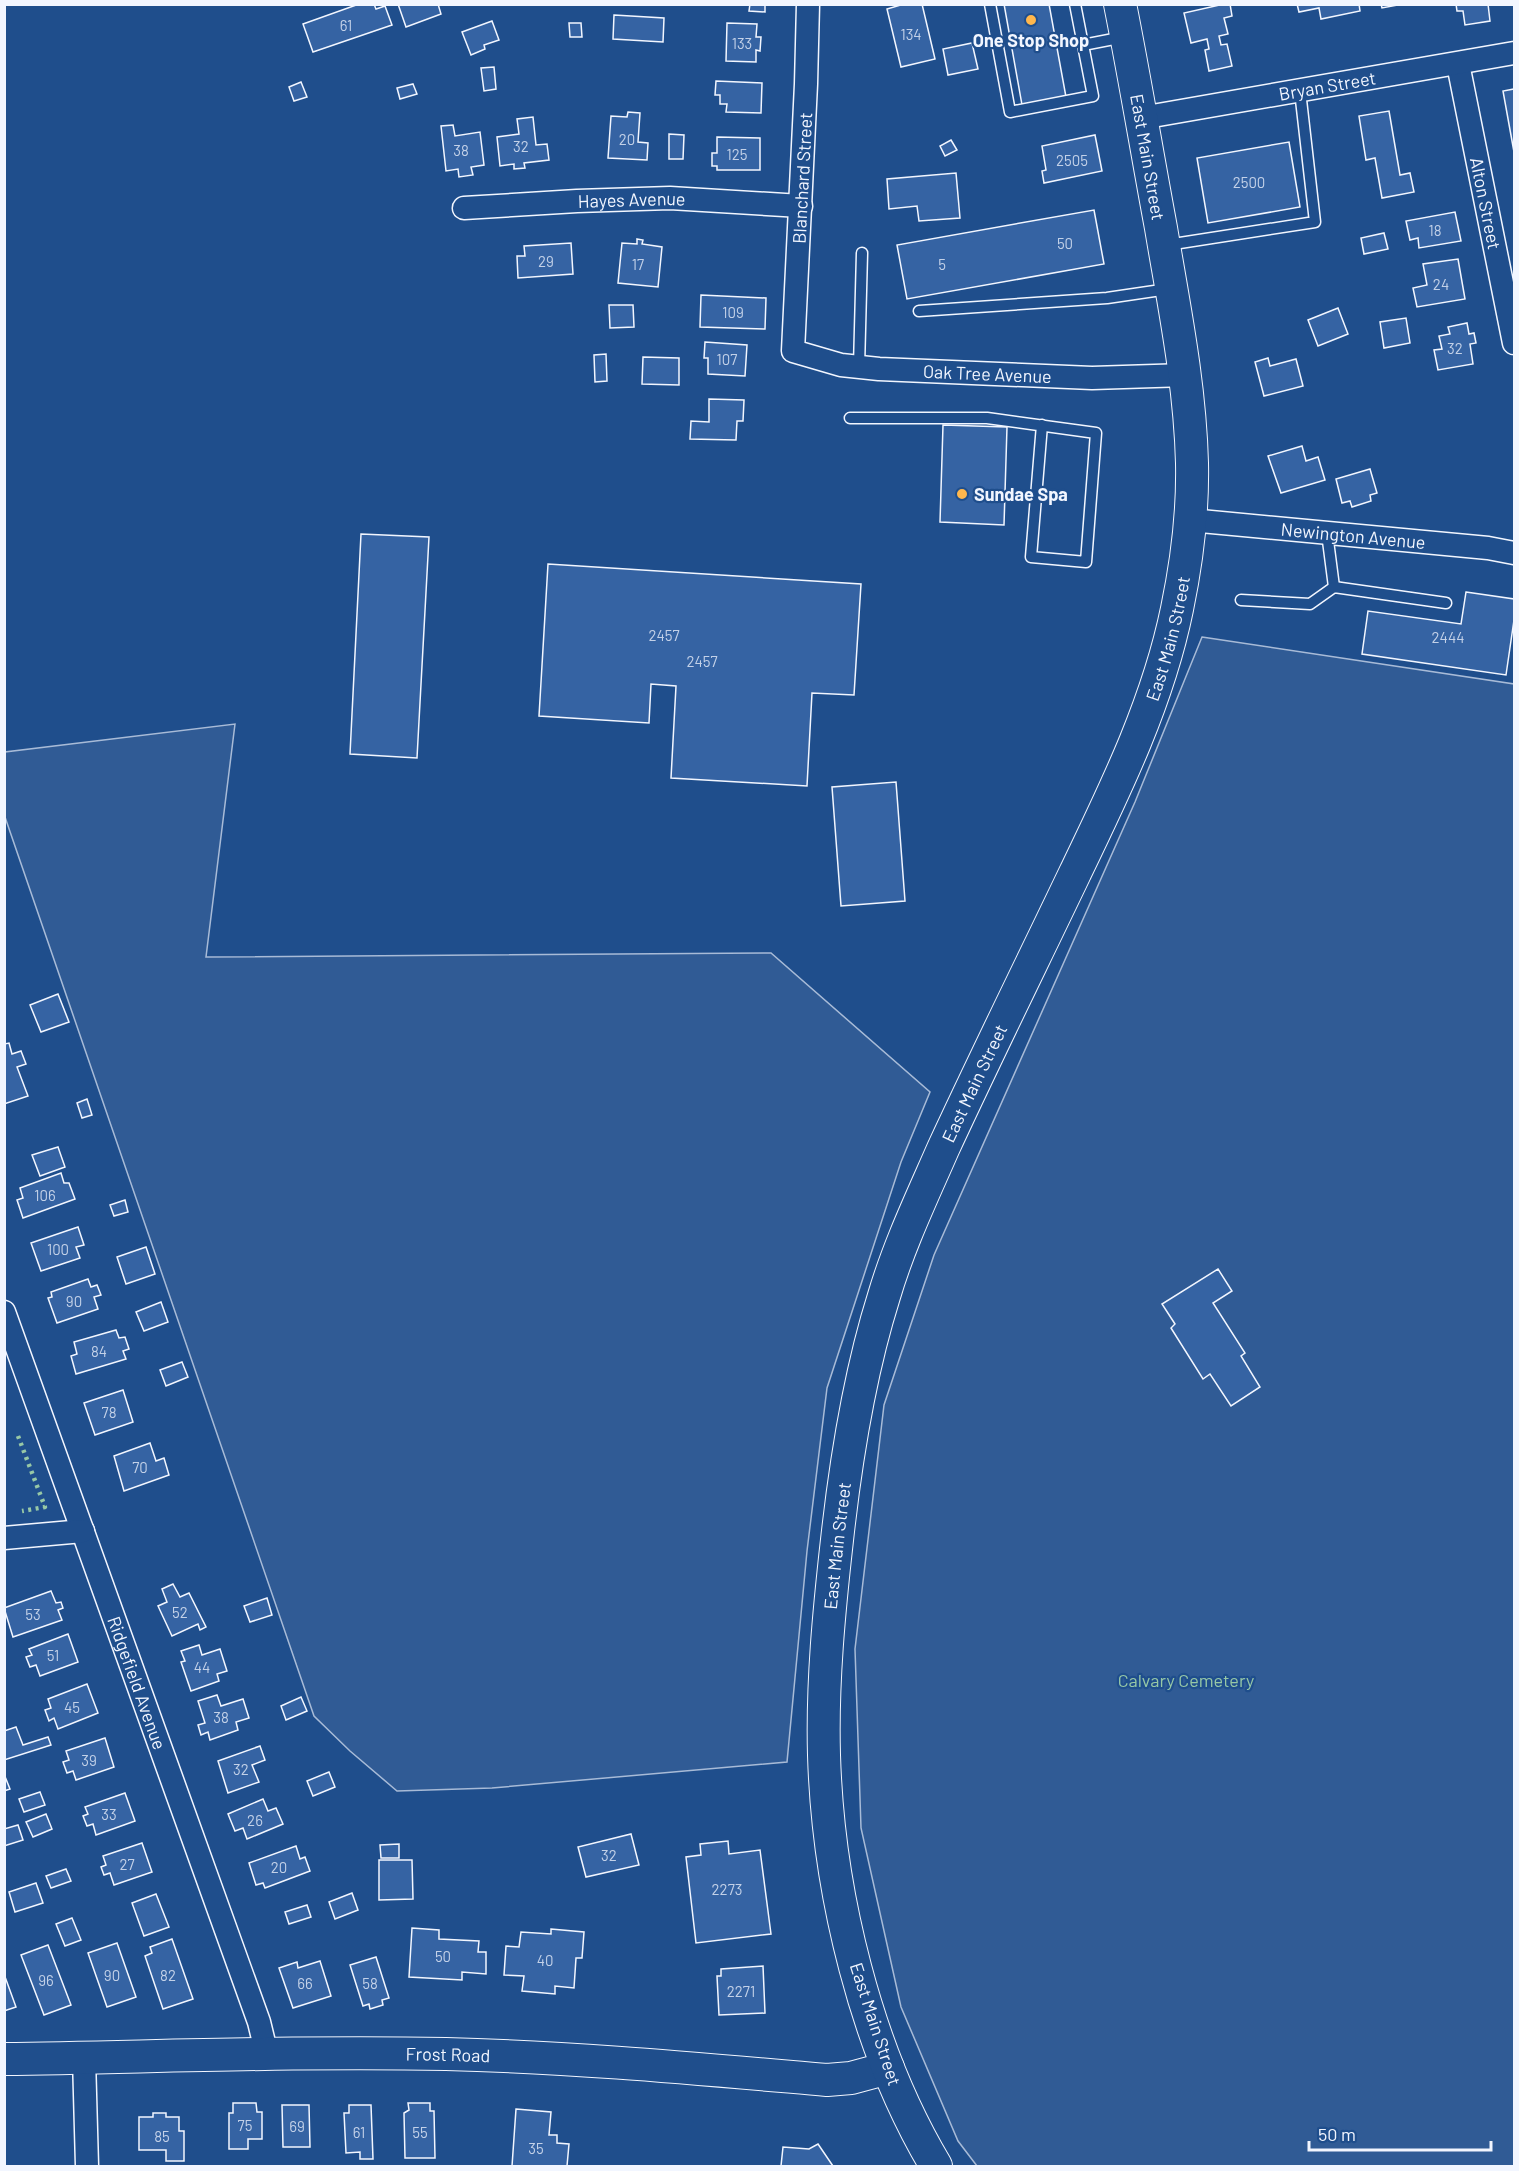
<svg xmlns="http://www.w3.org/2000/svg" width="1519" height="2171" viewBox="0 0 1519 2171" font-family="Barlow,sans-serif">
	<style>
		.green { fill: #305b95; stroke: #a8bbd7; stroke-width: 1.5 }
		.building { fill: #3563a3; stroke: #f2f6ff; stroke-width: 1.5 }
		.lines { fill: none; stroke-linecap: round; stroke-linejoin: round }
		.lane-casing { stroke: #f2f6ff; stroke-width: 13 }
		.street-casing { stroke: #f2f6ff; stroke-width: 25 }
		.secondary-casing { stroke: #f2f6ff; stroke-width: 34 }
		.lane { stroke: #1f4e8c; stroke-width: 10 }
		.street { stroke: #1f4e8c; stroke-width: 22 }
		.secondary { stroke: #1f4e8c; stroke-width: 32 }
		.hedge { stroke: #97c8a6; stroke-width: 4.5; stroke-dasharray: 3 4.5; stroke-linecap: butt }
		.poi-dot { fill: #ffb74d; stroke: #1f4e8c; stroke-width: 2 }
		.labels { text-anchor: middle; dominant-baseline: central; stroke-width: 4.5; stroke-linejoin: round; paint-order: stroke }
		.number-label { font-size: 15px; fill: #c3d1e8 }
		.poi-label { font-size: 18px; font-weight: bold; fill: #f2f6ff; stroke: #1f4e8c }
		.street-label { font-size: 18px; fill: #f2f6ff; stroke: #1f4e8c }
		.park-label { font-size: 18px; fill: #97c8a6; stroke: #1f4e8c }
	</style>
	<rect width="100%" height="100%" fill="#1f4e8c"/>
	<g class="green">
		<polygon points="1202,637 1514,684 1514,2166 977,2166 958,2141 901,2007 861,1828 855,1649 884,1405 934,1255 1135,802"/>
		<polygon points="235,724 206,957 771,953 930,1092 901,1162 827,1388 807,1551 787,1762 492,1788 397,1791 350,1751 314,1716 5,817 5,752"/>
	</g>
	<g class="building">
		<polygon points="359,4 374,4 376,9 385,6 392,25 313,52 303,24"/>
		<polygon points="398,4 438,4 441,14 406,27"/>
		<polygon points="750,4 765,4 765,12 749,11"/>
		<polygon points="904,4 922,4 935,59 901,67 887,9"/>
		<polygon points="1004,4 1049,4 1066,97 1022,105"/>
		<polygon points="1224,4 1230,4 1232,16 1224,18 1228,34 1219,36 1221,45 1227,44 1232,66 1209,71 1205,50 1209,49 1207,39 1191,43 1184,13"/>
		<polygon points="1297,4 1359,4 1360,11 1321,19 1319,8 1299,12"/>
		<polygon points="1381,4 1403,4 1382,8"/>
		<polygon points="1456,4 1488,4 1490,21 1465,25 1463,11 1457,11"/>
		<polygon points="614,15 664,18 663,42 613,39"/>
		<polygon points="492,21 499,40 484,45 485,49 471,55 462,32"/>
		<polygon points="569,23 581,23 582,37 570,37"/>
		<polygon points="727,23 757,24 756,37 761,37 760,51 756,50 756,62 726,61"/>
		<polygon points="972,43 978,69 948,75 943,49"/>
		<polygon points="494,67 496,89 484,91 481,68"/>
		<polygon points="716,81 762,83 761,113 726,112 727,104 720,104 720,95 715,95"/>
		<polygon points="301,82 307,97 294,101 289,87"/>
		<polygon points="413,84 417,94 400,99 397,88"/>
		<polygon points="1514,89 1514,152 1503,91"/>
		<polygon points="1389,111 1400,175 1410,173 1414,192 1382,198 1375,158 1366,160 1359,116"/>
		<polygon points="628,112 640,113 638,142 648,143 647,160 608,158 611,116 627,117"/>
		<polygon points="533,117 536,145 547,144 549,160 524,163 525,168 514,169 514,164 500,166 497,137 519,134 517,119"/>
		<polygon points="453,125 455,136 480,132 484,165 471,167 473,175 459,177 458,169 446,171 441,126"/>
		<polygon points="669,134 684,135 683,159 669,159"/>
		<polygon points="1095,135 1102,171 1044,183 1042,171 1046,170 1042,146"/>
		<polygon points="717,137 760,138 760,170 717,170 717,166 712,166 712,153 717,153"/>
		<polygon points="951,140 957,150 945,156 940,146"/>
		<polygon points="1289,142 1300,207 1208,223 1197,158"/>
		<polygon points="956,173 960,218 919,221 917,206 889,209 887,179"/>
		<polygon points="1094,210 1104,264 907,299 897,245"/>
		<polygon points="1455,212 1461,241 1419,248 1418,238 1410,240 1406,221"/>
		<polygon points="1384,233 1388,249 1364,254 1361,238"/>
		<polygon points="637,239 643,240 642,244 662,247 658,287 618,283 622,243 637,244"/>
		<polygon points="571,243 573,274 518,278 517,256 525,256 524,246"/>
		<polygon points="1458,259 1465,299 1417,307 1413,288 1427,285 1423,264"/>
		<polygon points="701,295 766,298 765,329 700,327"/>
		<polygon points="609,305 633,305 634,327 610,328"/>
		<polygon points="1338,308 1348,334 1318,346 1308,320"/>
		<polygon points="1406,318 1410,343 1384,348 1380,322"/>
		<polygon points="1467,323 1469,334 1474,333 1476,343 1470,344 1473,364 1438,370 1434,350 1442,349 1439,336 1450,334 1448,327"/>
		<polygon points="705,342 747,345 745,376 708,374 708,358 704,358"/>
		<polygon points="606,354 607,381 595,382 594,355"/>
		<polygon points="643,357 679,358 679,385 642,384"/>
		<polygon points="1268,358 1270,366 1296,359 1303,386 1264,396 1255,362"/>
		<polygon points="709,399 744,400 743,421 737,421 736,440 690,439 691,421 709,422"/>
		<polygon points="943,425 1007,427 1004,525 940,522"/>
		<polygon points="1302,446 1306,461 1318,457 1325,480 1281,493 1268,456"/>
		<polygon points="1370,469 1377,493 1370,495 1371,501 1352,507 1350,501 1342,503 1336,479"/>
		<polygon points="361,534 429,537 417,758 350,754"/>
		<polygon points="548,564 861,584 854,695 812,693 807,786 671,778 676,686 651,684 649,723 539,716"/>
		<polygon points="1466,592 1514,599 1514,620 1506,675 1362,654 1368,611 1461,624"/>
		<polygon points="896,782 905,901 841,906 832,787"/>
		<polygon points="58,994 69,1022 41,1032 30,1005"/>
		<polygon points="9,1043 12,1054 21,1051 26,1064 17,1067 28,1096 4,1104 4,1044"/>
		<polygon points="87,1099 92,1115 82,1118 77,1103"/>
		<polygon points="58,1147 65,1167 40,1176 32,1155"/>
		<polygon points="61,1173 64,1183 69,1183 75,1199 23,1218 17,1200 23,1198 20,1188"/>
		<polygon points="125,1200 128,1212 114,1216 110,1205"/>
		<polygon points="78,1227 84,1245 76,1247 80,1258 41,1271 31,1243"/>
		<polygon points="146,1247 155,1274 126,1284 117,1257"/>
		<polygon points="1218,1269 1232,1291 1213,1303 1245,1353 1241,1356 1260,1387 1231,1406 1210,1374 1203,1379 1171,1328 1175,1324 1162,1304"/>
		<polygon points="88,1279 91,1287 97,1285 101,1295 94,1297 98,1309 57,1323 48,1298 52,1297 51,1292"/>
		<polygon points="161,1302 168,1322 144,1331 136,1312"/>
		<polygon points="116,1330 119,1338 125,1337 129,1349 123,1351 126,1359 76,1374 71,1356 77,1354 74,1342"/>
		<polygon points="182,1362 188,1377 166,1386 160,1370"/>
		<polygon points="123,1390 133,1422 95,1435 84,1403"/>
		<polygon points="150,1443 156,1461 164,1458 169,1475 124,1491 114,1456"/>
		<polygon points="173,1584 180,1597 189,1593 206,1627 200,1630 198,1624 172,1636 158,1606 167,1602 162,1589"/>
		<polygon points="51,1591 56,1603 61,1602 63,1608 58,1610 62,1620 13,1637 4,1608"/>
		<polygon points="267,1598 272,1615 250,1622 244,1606"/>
		<polygon points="68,1634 78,1662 40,1676 36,1665 30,1667 26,1657 32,1655 29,1649"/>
		<polygon points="199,1645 202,1655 220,1649 227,1671 217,1674 219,1681 191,1691 181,1662 185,1661 181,1651"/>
		<polygon points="87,1684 98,1713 58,1729 54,1718 49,1721 45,1710 51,1708 48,1699"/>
		<polygon points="217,1695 221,1706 243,1699 249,1718 236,1722 238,1730 210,1740 208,1732 201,1735 198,1725 205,1723 198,1701"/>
		<polygon points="301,1697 307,1711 286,1720 281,1706"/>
		<polygon points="16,1727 23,1745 48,1737 51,1745 4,1760 4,1731"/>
		<polygon points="105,1738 114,1767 76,1780 73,1771 67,1773 63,1762 69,1760 66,1751"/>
		<polygon points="260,1746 265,1760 252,1765 259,1782 228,1793 218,1761"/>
		<polygon points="329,1772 335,1787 313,1796 307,1781"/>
		<polygon points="4,1774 10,1789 4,1791"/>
		<polygon points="40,1792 45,1805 24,1812 19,1799"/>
		<polygon points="125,1793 135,1821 96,1835 93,1824 87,1826 83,1816 88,1814 85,1807"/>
		<polygon points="263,1799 268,1811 276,1808 283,1824 247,1839 243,1828 235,1831 228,1814"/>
		<polygon points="46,1814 52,1829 33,1837 26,1822"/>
		<polygon points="18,1825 23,1840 4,1846 4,1829"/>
		<polygon points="631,1834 639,1865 586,1877 578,1847"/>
		<polygon points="728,1841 729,1854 760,1850 771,1934 696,1943 686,1857 701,1855 700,1844"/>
		<polygon points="142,1843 152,1872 114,1885 110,1873 104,1875 101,1867 106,1865 103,1856"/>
		<polygon points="399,1844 399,1858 381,1858 380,1845"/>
		<polygon points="296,1846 300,1859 305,1857 310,1871 265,1888 263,1883 256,1885 249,1863"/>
		<polygon points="379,1860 412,1860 413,1899 379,1900"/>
		<polygon points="66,1869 71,1881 51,1888 46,1876"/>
		<polygon points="36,1883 43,1903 15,1912 9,1892"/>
		<polygon points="352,1893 358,1910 335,1919 329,1902"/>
		<polygon points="156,1894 169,1927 144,1936 132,1903"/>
		<polygon points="307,1905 311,1917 289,1924 285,1912"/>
		<polygon points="72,1918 81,1940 65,1946 56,1924"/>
		<polygon points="412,1928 439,1930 439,1939 479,1941 478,1952 486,1952 486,1974 462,1972 462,1980 409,1977"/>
		<polygon points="551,1929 584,1932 582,1958 576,1958 574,1988 555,1986 555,1994 522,1991 524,1976 504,1975 506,1946 519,1947 521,1932 551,1934"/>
		<polygon points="172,1939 193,1999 163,2009 145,1956 152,1953 150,1947"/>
		<polygon points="117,1943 136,1997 107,2007 88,1953"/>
		<polygon points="48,1945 71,2005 44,2015 21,1955"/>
		<polygon points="376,1957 389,1998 382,2000 383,2005 370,2009 369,2004 363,2006 350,1965"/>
		<polygon points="320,1961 331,1996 293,2008 279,1968 297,1962 298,1968"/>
		<polygon points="763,1966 765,2013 719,2015 717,1976 721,1976 721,1969"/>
		<polygon points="4,1974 16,2007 4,2011"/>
		<polygon points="233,2103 256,2103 257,2112 262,2112 262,2139 248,2139 248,2149 229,2149 229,2113 233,2113"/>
		<polygon points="408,2103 430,2103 430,2111 434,2111 435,2158 405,2158 404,2113 409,2110"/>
		<polygon points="282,2105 309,2105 310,2147 283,2147"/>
		<polygon points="349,2105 371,2105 373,2159 360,2159 360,2152 346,2153 344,2113 349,2113"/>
		<polygon points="516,2109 551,2112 549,2135 557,2135 557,2143 569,2144 567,2166 512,2166"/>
		<polygon points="153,2113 166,2113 166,2117 179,2117 179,2131 184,2131 184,2161 166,2161 166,2150 139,2150 139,2117 153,2117"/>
		<polygon points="818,2144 833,2166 781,2166 783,2147 809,2149"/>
	</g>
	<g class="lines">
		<defs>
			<g id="lane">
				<polyline points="990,4 1010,112 1093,96 1075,4"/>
				<polyline points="1083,45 1124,37"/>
				<polyline points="1167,245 1315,222 1300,91"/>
				<polyline points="919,311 1107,298 1168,289"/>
				<polyline points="859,367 862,253"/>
				<polyline points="850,418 987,418 1096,433 1086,562 1031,557 1042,425"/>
				<polyline points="1327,533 1334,587"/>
				<polyline points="1241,600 1310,604 1334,587 1446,603"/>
			</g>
			<g id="street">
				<path id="s1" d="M808,4L806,84L793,351L841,365L879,369L1092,378L1186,375"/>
				<path id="s2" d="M1458,64L1514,343"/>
				<path id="s3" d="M1141,118L1514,53"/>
				<path id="s4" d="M464,208L577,201L670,198L801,206"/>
				<path id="s5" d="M1190,520L1488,548L1514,553"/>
				<path id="s6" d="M4,1312L259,2022L267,2055"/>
				<polyline points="4,1538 83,1531"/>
				<polyline points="84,2058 87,2166"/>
			</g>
			<g id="secondary">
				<path id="s7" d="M4,2059C151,2057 299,2051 446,2054C573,2057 700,2069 827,2080L851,2078L888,2068"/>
				<path id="s8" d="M936,2166C866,2049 828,1891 824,1755C822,1683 829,1611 837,1540C846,1458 859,1375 884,1296C899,1245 922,1197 943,1149C986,1056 1031,965 1075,873C1116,788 1158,702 1177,609C1187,561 1193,512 1192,463C1190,384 1174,306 1161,228C1147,153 1135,79 1120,4"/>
			</g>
		</defs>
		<use href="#lane" class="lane-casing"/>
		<use href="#street" class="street-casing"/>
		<use href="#secondary" class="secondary-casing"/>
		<use href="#lane" class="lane"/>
		<use href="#street" class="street"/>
		<use href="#secondary" class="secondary"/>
		<polyline class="hedge" points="18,1436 45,1507 22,1511"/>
	</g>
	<g class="poi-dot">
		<circle cx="1031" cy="20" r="6"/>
		<circle cx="962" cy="494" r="6"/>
	</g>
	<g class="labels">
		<g class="number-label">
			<text x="346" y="25">61</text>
			<text x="911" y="34">134</text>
			<text x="742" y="43">133</text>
			<text x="627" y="139">20</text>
			<text x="521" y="146">32</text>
			<text x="461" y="150">38</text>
			<text x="737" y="154">125</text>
			<text x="1072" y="160">2505</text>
			<text x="1249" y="182">2500</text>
			<text x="1435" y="230">18</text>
			<text x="1065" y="243">50</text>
			<text x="546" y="261">29</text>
			<text x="638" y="264">17</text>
			<text x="942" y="264">5</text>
			<text x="1441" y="284">24</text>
			<text x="733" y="312">109</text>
			<text x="1455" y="348">32</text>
			<text x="727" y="359">107</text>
			<text x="664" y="635">2457</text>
			<text x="1448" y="637">2444</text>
			<text x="702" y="661">2457</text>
			<text x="45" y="1195">106</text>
			<text x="58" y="1249">100</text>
			<text x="74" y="1301">90</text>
			<text x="99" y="1351">84</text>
			<text x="109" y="1412">78</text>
			<text x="140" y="1467">70</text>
			<text x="180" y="1612">52</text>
			<text x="33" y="1614">53</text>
			<text x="53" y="1655">51</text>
			<text x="202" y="1667">44</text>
			<text x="72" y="1707">45</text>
			<text x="221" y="1717">38</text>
			<text x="89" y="1760">39</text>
			<text x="241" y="1769">32</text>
			<text x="109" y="1814">33</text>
			<text x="255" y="1820">26</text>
			<text x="609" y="1855">32</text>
			<text x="127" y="1864">27</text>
			<text x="279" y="1867">20</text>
			<text x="727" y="1889">2273</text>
			<text x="443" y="1956">50</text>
			<text x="545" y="1960">40</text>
			<text x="112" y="1975">90</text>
			<text x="168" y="1975">82</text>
			<text x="46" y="1980">96</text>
			<text x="305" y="1983">66</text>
			<text x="370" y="1983">58</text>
			<text x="741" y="1991">2271</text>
			<text x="245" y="2125">75</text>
			<text x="297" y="2126">69</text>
			<text x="359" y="2132">61</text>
			<text x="420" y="2132">55</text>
			<text x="162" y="2136">85</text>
			<text x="536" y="2148">35</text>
		</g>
		<g class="poi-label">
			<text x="1031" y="40">One Stop Shop</text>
			<text x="974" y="494" text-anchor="start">Sundae Spa</text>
		</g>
		<g class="street-label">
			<text stroke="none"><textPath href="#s3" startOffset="189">Bryan Street</textPath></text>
			<text transform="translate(1148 157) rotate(80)">East Main Street</text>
			<text transform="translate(802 178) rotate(-87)">Blanchard Street</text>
			<text stroke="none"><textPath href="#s4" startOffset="168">Hayes Avenue</textPath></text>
			<text stroke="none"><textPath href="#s2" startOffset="142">Alton Street</textPath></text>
			<text stroke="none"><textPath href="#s1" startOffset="544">Oak Tree Avenue</textPath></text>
			<text stroke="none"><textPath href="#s5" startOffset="164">Newington Avenue</textPath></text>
			<text stroke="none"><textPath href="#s8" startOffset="1612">East Main Street</textPath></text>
			<text stroke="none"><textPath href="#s8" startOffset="1126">East Main Street</textPath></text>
			<text stroke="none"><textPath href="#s8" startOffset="640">East Main Street</textPath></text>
			<text stroke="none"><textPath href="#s6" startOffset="394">Ridgefield Avenue</textPath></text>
			<text transform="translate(876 2024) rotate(72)">East Main Street</text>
			<text stroke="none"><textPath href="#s7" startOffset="444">Frost Road</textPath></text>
		</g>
		<g class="park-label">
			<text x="1186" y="1680">Calvary Cemetery</text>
		</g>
	</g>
	<rect width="1519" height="2171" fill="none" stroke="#f2f6ff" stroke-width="12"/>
	<path d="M1309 2141v9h182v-9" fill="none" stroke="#f2f6ff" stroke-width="3"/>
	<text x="1318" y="2141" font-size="18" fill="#f2f6ff" stroke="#1f4e8c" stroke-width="4.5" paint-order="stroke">50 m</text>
</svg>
